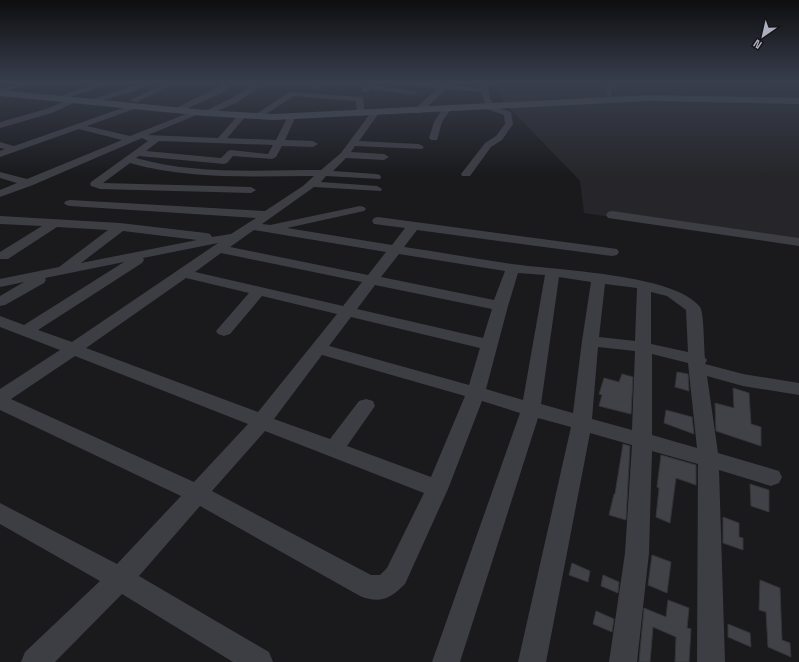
<svg xmlns="http://www.w3.org/2000/svg" width="799" height="662" viewBox="0 0 799 662" font-family="'Space Grotesk',sans-serif">
	<style>
		.built { fill: #26262a }
		.building { fill: #414247; stroke: #353439 }
		.lines { fill: none; stroke-linecap: round; stroke-linejoin: round }
		.lane { fill: #3d3d44; fill-rule: evenodd }
		.street { fill: #3d3d44; fill-rule: evenodd }
		.secondary { fill: #484a52; fill-rule: evenodd }
	</style>
	<rect width="100%" height="100%" fill="#1a1a1d"/>
	<polygon class="built" points="493,83 799,83 799,244 584,213 580,181 502,100"/>
	<g class="building">
		<polygon points="677,372 688,374 689,391 675,387"/>
		<polygon points="622,374 633,377 631,414 599,406 602,395 599,394 604,378 619,382"/>
		<polygon points="733,388 749,393 751,424 761,427 761,446 716,431 715,403 734,408"/>
		<polygon points="666,410 692,417 694,434 664,423"/>
		<polygon points="623,444 630,446 626,520 609,515 614,494 615,494"/>
		<polygon points="661,455 696,465 696,485 676,478 670,523 656,517 659,488 657,487"/>
		<polygon points="750,484 769,490 769,512 751,506"/>
		<polygon points="723,517 739,523 739,537 743,538 743,550 723,543"/>
		<polygon points="652,555 671,562 667,593 648,585"/>
		<polygon points="572,563 590,571 588,582 569,575"/>
		<polygon points="603,575 619,582 618,593 601,586"/>
		<polygon points="760,580 780,588 782,640 790,643 791,657 768,647 766,612 759,610"/>
		<polygon points="668,600 689,608 687,628 691,629 689,662 675,662 676,637 653,627 650,662 639,662 644,608 666,617"/>
		<polygon points="596,611 614,619 612,632 593,624"/>
		<polygon points="728,624 750,633 751,647 728,637"/>
	</g>
	<g class="lines">
		<polygon class="lane" points="608,83 612,83 611,100 609,101 607,100"/>
		<g class="street">
			<polygon points="23,83 34,83 0,93 0,89"/>
			<polygon points="99,83 110,83 67,98 61,98 60,96"/>
			<polygon points="141,83 150,83 135,91 93,103 90,103 86,101"/>
			<polygon points="161,83 168,83 171,85 137,102 134,102 130,100 162,85"/>
			<polygon points="201,83 210,83 206,85"/>
			<polygon points="318,83 327,83 319,89 313,89 313,85"/>
			<polygon points="399,83 442,84 444,83 451,83 450,85 481,88 483,83 489,83 488,90 493,106 511,112 513,124 502,140 491,147 470,176 462,176 461,174 485,143 496,136 505,124 504,115 487,109 481,92 446,89 421,113 415,113 415,109 438,88 402,85"/>
			<polygon points="223,85 226,85 230,87 220,94 181,111 175,111 174,109"/>
			<polygon points="253,85 256,85 260,87 236,103 208,115 205,115 201,113 230,99"/>
			<polygon points="370,85 414,91 418,93 414,95 371,89 368,92 362,92 362,88"/>
			<polygon points="290,92 363,97 365,114 361,116 357,114 356,101 294,96 260,118 254,118 253,116"/>
			<polygon points="75,97 78,97 82,99 52,113 0,128 0,122 46,109"/>
			<path d="M134,104L138,106L137,108L87,126L130,136L196,110H199V114L148,135L218,138L240,113H243L247,115L227,138L276,140L288,116L292,114L296,116L285,140L313,141L318,144L313,147L282,146L276,157L272,159L233,156L227,163L224,164L139,156L136,158C195,175 260,170 321,170L341,153L372,111H378L379,113L359,141L419,144L424,147L422,149L355,146L351,152L384,154L389,157L384,160L346,158L333,171L376,174L380,175L381,177L380,179L326,176L321,182L377,186L382,189L381,191L314,187L262,224L270,225L360,206L364,207L366,209L364,211L287,228L392,245L405,228L374,224L372,221L374,218L378,217L617,249L619,252L617,255L612,256L417,230L404,247C440,252 476,259 512,264C553,270 676,274 700,307C704,312 704,349 705,358L707,360L705,364L743,374L799,383V395L743,386L707,376L718,453L779,471L782,477L779,483L771,486L719,470L725,662H697L698,464L652,451L649,553L637,662H609L625,553L632,445L590,433L546,662H518L571,427L538,418L460,662H432L520,413L482,401L448,489L405,584C390,599 380,604 360,596L200,506L139,576L269,652L273,662H233L122,594L55,662H21L25,652L100,581L0,524V503L117,564L181,496L0,410V389L60,350L0,327V316L24,325L124,262L45,278L46,280L44,283L5,305L0,306V296L24,282L0,287V279L59,267L108,230L57,227L8,259H0V252L42,226L0,224V216L120,223L206,233L210,234L212,237L231,234L256,218L70,206L66,205L64,203L66,201L70,200L265,211L303,186L314,176C253,176 190,180 130,163L103,183L251,187L256,190L251,193L100,189L91,186L90,184L91,182L148,141L142,138L33,185L0,197V190L17,183L0,178V172L27,179L122,140L79,129L0,157V151L5,149L0,148V142L14,146ZM159,141L273,145L268,154L231,150L228,151L221,158L146,151ZM254,230L386,252L368,275L230,247ZM123,231L197,240L81,263ZM218,243L72,342L38,330L142,263L144,260L143,258ZM221,253L362,282L343,306L195,272ZM399,254L505,271L494,300L381,277ZM518,273L545,275L523,400L486,389L508,306ZM559,277L591,282L582,341L573,413L541,404ZM186,278L249,293L216,331L218,334L224,336L230,334L262,296L337,314L258,412L86,348ZM605,284L637,288L635,341L599,337ZM375,285L492,309L483,338L357,309ZM651,292L667,296L686,310L688,352L651,344ZM351,317L480,348L469,385L329,346ZM598,347L635,351L632,430L592,419ZM652,354L688,363L697,448L652,435ZM322,355L465,396L431,477L347,446L375,406L373,401L366,399L359,401L330,439L274,419ZM75,356L248,424L194,482L11,399ZM265,431L424,493L387,568L380,575H371L212,491Z"/>
			<polygon points="444,107 450,107 451,109 442,122 437,140 431,140 429,138 434,122"/>
			<polygon points="612,211 799,238 799,246 608,218 606,215 608,212"/>
		</g>
		<polygon class="secondary" points="0,90 205,110 274,114 649,95 799,98 799,104 649,101 274,120 205,116 0,96"/>
	</g>
	<linearGradient id="sky" x2="0" y2="1"><stop stop-color="#0e0e10"/><stop offset="0.47" stop-color="#383e4c"/><stop offset="1" stop-color="#383e4c" stop-opacity="0"/></linearGradient>
	<rect width="799" height="175" fill="url(#sky)"/>
	<g transform="translate(763 36) rotate(214)" stroke="#151518" stroke-width="3" paint-order="stroke">
	<path d="M0-3L7 15L0 10L-7 15Z" fill="#acafbd"/>
	<text y="-6" font-size="11" font-weight="bold" text-anchor="middle" fill="#acafbd">N</text>
	</g>
</svg>
